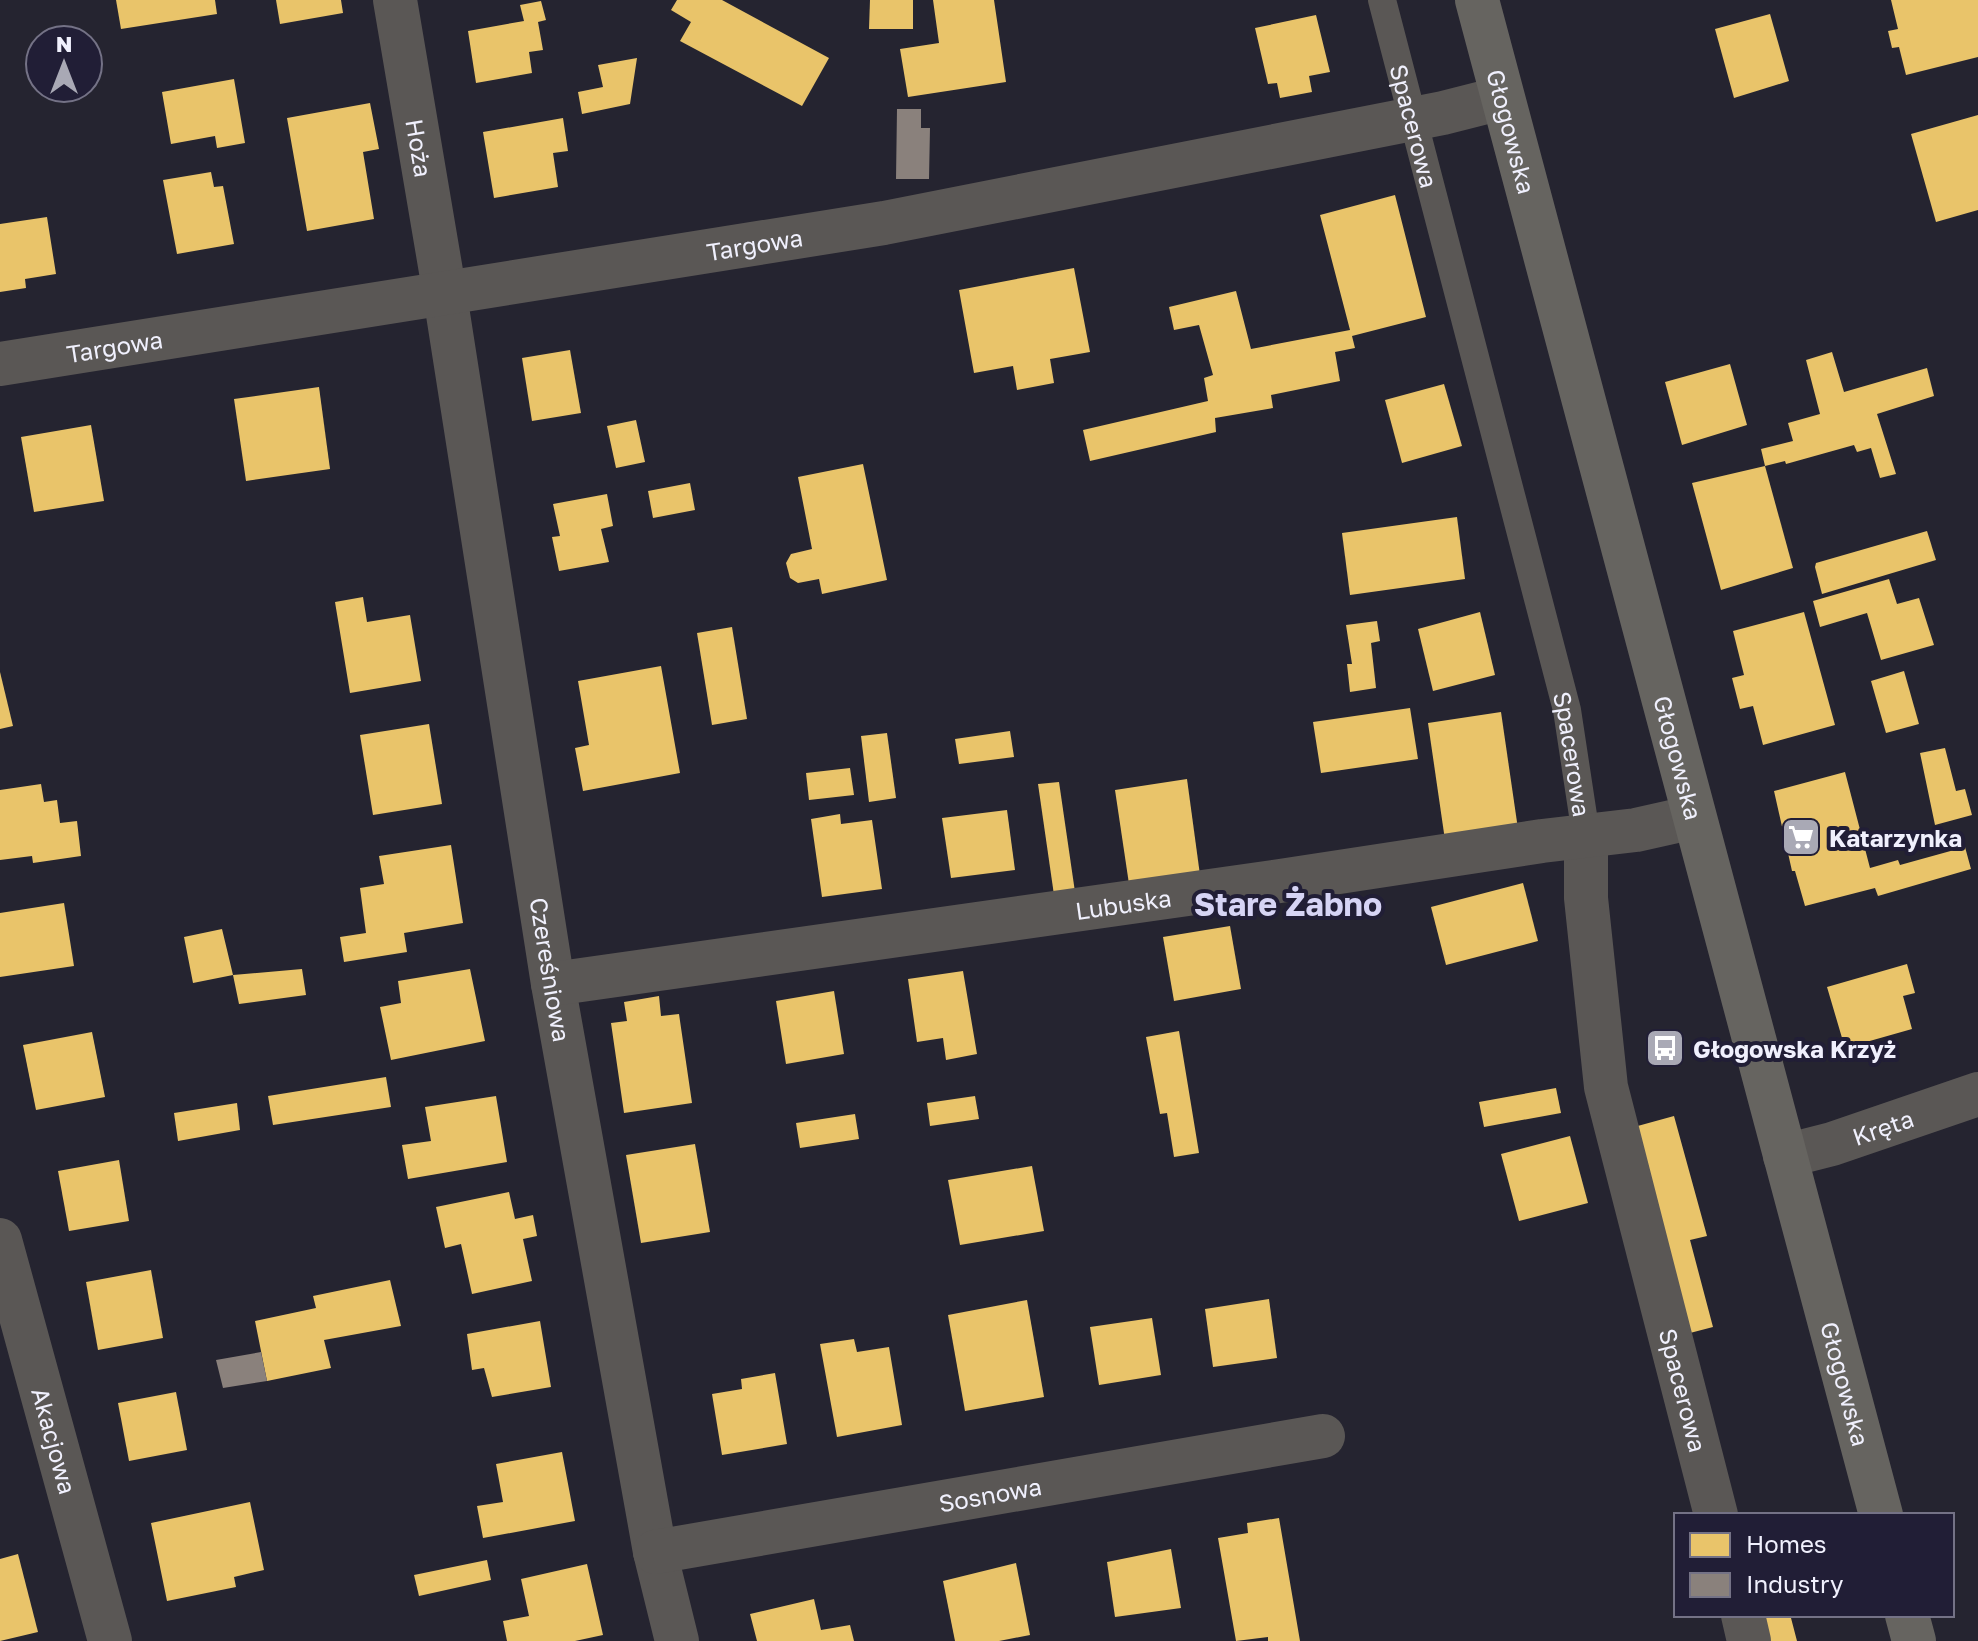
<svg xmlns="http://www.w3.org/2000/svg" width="1978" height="1641" viewBox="0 0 1978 1641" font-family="'Golos Text',sans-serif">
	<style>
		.homes { fill: #e9c46a }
		.industry { fill: #8a817c }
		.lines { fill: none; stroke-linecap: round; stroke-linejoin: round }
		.lane { stroke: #5a5755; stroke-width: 28 }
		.street { stroke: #5a5755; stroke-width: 44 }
		.secondary { stroke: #666460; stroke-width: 44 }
		.labels { text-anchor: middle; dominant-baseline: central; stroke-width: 8; stroke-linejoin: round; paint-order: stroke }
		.street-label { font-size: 24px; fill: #f0f0fd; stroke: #211e36 }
		.poi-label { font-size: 24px; font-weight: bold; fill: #f0f0fd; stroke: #211e36; text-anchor: start }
		.district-label { font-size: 32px; font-weight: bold; fill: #d6d4f5; stroke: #211e36 }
	</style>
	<rect width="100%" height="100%" fill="#252430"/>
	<g class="homes">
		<polygon points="116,0 215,0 217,14 121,29"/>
		<polygon points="276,0 341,0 343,13 280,24"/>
		<polygon points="677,0 722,0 829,58 802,106 680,41 691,22 671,10"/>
		<polygon points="870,0 913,0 913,29 869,29"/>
		<polygon points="933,0 994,0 1006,82 908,97 900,49 939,43"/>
		<polygon points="1891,0 1978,0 1978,57 1906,75 1899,47 1892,48 1888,31 1898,29"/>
		<polygon points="541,1 546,20 538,22 543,50 529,52 532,73 476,83 468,31 524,21 520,5"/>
		<polygon points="1770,14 1789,81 1734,98 1715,29"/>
		<polygon points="1316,15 1330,72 1309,76 1312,92 1280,98 1277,83 1268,84 1255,28"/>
		<polygon points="637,58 630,104 582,114 578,92 603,87 598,65"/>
		<polygon points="234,79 245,143 217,148 215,136 171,144 162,92"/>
		<polygon points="370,103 379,149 363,152 374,219 307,231 287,118"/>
		<polygon points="1978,115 1978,210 1936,222 1911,134"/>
		<polygon points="563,118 568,151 553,153 558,187 494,198 483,132"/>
		<polygon points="211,172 214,187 223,186 234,244 177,254 163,180"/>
		<polygon points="1395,195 1426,317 1352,336 1355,348 1335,352 1340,381 1271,395 1273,408 1215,418 1216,432 1090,461 1083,430 1208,401 1204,378 1213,375 1199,325 1174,330 1169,307 1236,291 1251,349 1350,330 1320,215"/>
		<polygon points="47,217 56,274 25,279 26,288 0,292 0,224"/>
		<polygon points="1074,268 1090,352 1050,359 1054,383 1017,390 1013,366 974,373 959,290"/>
		<polygon points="570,350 581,413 532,421 522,358"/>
		<polygon points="1832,352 1844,392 1927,368 1934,396 1877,414 1896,474 1880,478 1871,448 1857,452 1854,445 1786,464 1785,461 1765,466 1761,449 1793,441 1788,423 1820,414 1806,360"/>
		<polygon points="1730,364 1747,425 1682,445 1665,382"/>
		<polygon points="1444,384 1462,446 1402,463 1385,400"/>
		<polygon points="319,387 330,469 246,481 234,399"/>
		<polygon points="636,420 645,462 616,468 607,426"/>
		<polygon points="91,425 104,501 34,512 21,437"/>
		<polygon points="863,464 887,580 822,594 819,579 798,583 790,578 786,563 791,554 812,549 798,477"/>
		<polygon points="1765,466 1793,568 1721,590 1692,483"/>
		<polygon points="690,483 695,510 653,518 648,491"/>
		<polygon points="607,494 613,526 601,529 609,562 559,571 552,537 560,536 553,504"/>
		<polygon points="1457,517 1465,579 1350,595 1342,533"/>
		<polygon points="1927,531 1936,560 1822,594 1815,567 1816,563"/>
		<polygon points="1889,579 1897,604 1919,598 1934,645 1881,660 1867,613 1820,627 1813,601"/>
		<polygon points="363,597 367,622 410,615 421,681 350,693 335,602"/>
		<polygon points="1480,612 1495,675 1433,691 1418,629"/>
		<polygon points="1804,612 1835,725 1763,745 1753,706 1740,709 1732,678 1744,675 1733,631"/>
		<polygon points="1377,621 1380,641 1371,643 1376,688 1350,692 1347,664 1352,664 1346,625"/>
		<polygon points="732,627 747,719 712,725 697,633"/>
		<polygon points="661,666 680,773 583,791 575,748 589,745 578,681"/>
		<polygon points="1904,671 1919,724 1886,733 1871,681"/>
		<polygon points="0,672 13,726 0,729"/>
		<polygon points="1410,708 1418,759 1321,773 1313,722"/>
		<polygon points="1501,712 1518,829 1445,840 1428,723"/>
		<polygon points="429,724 442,804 373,815 360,735"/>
		<polygon points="1010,731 1014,757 959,764 955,739"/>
		<polygon points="887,733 896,798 869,802 861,736"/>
		<polygon points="1945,748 1956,791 1965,789 1972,815 1935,825 1920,753"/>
		<polygon points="850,768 854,795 809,800 806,773"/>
		<polygon points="1845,772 1870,868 1898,860 1900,865 1965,847 1971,869 1878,896 1875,888 1805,906 1795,871 1792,871 1774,791"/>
		<polygon points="1187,779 1200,875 1129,884 1115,790"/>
		<polygon points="1059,782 1075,892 1054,895 1038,784"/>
		<polygon points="41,784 44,802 57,800 60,823 77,821 81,856 33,863 32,856 0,860 0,790"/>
		<polygon points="1007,810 1015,870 951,878 942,818"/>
		<polygon points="840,814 841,824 872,820 882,889 822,897 811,819"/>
		<polygon points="451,845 463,923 404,933 407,952 344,962 340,937 366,933 360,888 384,884 379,856"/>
		<polygon points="1523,883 1538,941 1446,965 1431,907"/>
		<polygon points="64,903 74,966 0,977 0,913"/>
		<polygon points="1230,926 1241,989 1174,1001 1163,937"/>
		<polygon points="222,929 233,975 302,969 306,995 239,1004 233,975 193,983 184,937"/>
		<polygon points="1907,964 1915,993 1903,996 1912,1029 1845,1048 1827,987"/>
		<polygon points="470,969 485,1041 391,1060 380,1007 401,1003 398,981"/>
		<polygon points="963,971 977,1054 946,1060 943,1038 917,1042 908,979"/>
		<polygon points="834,991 844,1054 786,1064 776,1001"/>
		<polygon points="659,996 661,1016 679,1014 692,1103 624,1113 611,1023 627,1021 624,1002"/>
		<polygon points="1179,1031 1199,1153 1174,1157 1167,1113 1160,1114 1146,1037"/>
		<polygon points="92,1032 105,1097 36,1110 23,1045"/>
		<polygon points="386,1077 391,1107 273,1125 268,1096"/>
		<polygon points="1556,1088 1561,1113 1484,1127 1479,1102"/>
		<polygon points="496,1096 507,1162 408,1179 402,1145 431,1141 425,1107"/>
		<polygon points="975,1096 979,1119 930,1126 927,1103"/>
		<polygon points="237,1103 240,1130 178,1141 174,1113"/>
		<polygon points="855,1114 859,1139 800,1148 796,1123"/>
		<polygon points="1674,1116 1707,1236 1690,1240 1713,1327 1690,1333 1634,1127"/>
		<polygon points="1570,1136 1588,1203 1519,1221 1501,1154"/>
		<polygon points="695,1144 710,1232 641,1243 626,1155"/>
		<polygon points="119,1160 129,1221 69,1231 58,1171"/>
		<polygon points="1032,1166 1044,1231 960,1245 948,1180"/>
		<polygon points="509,1192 515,1219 533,1215 537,1236 523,1239 532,1281 472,1294 461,1244 445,1248 436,1207"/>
		<polygon points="151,1270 163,1338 98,1350 86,1282"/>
		<polygon points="390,1280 401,1326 324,1340 331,1368 267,1381 255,1321 316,1308 313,1296"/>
		<polygon points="1269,1299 1277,1358 1213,1367 1205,1309"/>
		<polygon points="1027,1300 1044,1397 965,1411 948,1315"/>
		<polygon points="1152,1318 1161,1375 1099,1385 1090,1327"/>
		<polygon points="540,1321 551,1387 492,1397 484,1368 472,1370 467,1334"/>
		<polygon points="854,1339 857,1352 889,1347 902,1425 837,1437 820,1344"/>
		<polygon points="775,1373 787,1444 722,1455 712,1394 742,1389 741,1379"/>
		<polygon points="176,1392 187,1450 129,1461 118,1403"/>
		<polygon points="562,1452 575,1521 483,1538 477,1506 503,1502 496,1464"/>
		<polygon points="250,1502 264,1570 234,1577 236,1587 167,1601 151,1523"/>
		<polygon points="1279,1518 1300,1641 1268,1641 1268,1637 1236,1641 1218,1538 1248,1533 1247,1523"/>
		<polygon points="1171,1549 1181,1608 1115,1617 1107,1562"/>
		<polygon points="18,1554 38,1632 0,1641 0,1559"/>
		<polygon points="487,1560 491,1580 419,1596 414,1575"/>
		<polygon points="1016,1563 1030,1635 999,1641 955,1641 943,1581"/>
		<polygon points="587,1564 603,1635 575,1641 507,1641 503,1621 529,1616 521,1579"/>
		<polygon points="814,1599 821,1630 850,1625 854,1641 757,1641 750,1614"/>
		<polygon points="1765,1615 1787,1615 1788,1618 1791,1618 1797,1641 1768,1641"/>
	</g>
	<g class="industry">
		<polygon points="897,109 921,109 921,128 930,128 929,179 896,179"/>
		<polygon points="261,1352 267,1381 223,1388 216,1360"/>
	</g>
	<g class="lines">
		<path class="lane" id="s1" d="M1382,0L1567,710L1586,835"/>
		<g class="street">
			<path id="s2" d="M395,0L445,295L553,984L655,1552L677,1641"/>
			<path id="s3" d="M0,364L884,223L1443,113L1502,98"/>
			<path id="s4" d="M1586,835V898L1606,1087L1716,1515"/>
			<path id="s5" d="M553,984L1280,881L1542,841L1636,830L1694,817"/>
			<path id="s6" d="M1785,1156L1832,1144L1978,1094"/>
			<path id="s7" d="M0,1240L110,1641"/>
			<path id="s8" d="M655,1552L1323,1436"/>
			<polyline points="1743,1615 1749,1641"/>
		</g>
		<g class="secondary">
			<path id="s9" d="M1477,0L1881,1515"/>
			<polyline points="1907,1615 1914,1641"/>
		</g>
	</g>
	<defs>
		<symbol id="supermarket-square" viewBox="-11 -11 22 22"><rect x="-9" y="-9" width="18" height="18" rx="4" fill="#a9a9b5" stroke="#211e36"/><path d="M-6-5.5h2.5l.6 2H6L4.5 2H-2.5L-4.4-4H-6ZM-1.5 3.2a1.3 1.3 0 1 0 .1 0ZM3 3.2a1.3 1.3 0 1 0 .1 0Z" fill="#fff"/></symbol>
		<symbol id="bus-square" viewBox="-11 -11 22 22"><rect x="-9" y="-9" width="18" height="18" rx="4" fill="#a9a9b5" stroke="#211e36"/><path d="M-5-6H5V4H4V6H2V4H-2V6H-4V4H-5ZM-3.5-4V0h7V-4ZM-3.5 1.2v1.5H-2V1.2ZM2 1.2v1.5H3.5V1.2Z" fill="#fff"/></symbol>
	</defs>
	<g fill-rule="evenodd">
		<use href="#supermarket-square" x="1779" y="815" width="44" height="44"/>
		<use href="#bus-square" x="1643" y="1026" width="44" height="44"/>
	</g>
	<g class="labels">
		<g class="street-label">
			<text stroke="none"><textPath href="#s1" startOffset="130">Spacerowa</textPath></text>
			<text stroke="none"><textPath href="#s9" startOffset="136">Głogowska</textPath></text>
			<text stroke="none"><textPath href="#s2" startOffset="150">Hoża</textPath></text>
			<text stroke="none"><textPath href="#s3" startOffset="764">Targowa</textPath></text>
			<text stroke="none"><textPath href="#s3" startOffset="116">Targowa</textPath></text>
			<text stroke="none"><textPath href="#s1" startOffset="778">Spacerowa</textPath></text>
			<text stroke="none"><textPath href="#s9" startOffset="784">Głogowska</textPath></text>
			<text stroke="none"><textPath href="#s5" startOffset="576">Lubuska</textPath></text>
			<text stroke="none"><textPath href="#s2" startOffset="982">Czereśniowa</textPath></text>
			<text stroke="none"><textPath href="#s6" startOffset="102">Kręta</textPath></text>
			<text stroke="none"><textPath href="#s9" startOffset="1432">Głogowska</textPath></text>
			<text stroke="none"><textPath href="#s4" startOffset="566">Spacerowa</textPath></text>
			<text stroke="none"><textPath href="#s7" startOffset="208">Akacjowa</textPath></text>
			<text stroke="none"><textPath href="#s8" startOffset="340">Sosnowa</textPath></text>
		</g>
		<g class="poi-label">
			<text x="1829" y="837">Katarzynka</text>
			<text x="1693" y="1048">Głogowska Krzyż</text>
		</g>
		<g class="district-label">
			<text x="1288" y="904">Stare Żabno</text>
		</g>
	</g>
	<rect x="1674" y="1513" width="280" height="104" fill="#211e36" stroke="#747286" stroke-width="2"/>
	<rect x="1690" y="1533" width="40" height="24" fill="#e9c46a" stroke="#747286" stroke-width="2"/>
	<text x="1746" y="1553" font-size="24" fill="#f0f0fd">Homes</text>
	<rect x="1690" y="1573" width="40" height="24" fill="#8a817c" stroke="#747286" stroke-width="2"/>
	<text x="1746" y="1593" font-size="24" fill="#f0f0fd">Industry</text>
	<g transform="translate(64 64)"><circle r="38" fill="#211e36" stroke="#747286" stroke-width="2"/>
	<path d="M0-6L14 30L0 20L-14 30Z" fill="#a9a9b5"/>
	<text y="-12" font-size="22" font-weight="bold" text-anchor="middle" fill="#f0f0fd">N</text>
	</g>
</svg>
